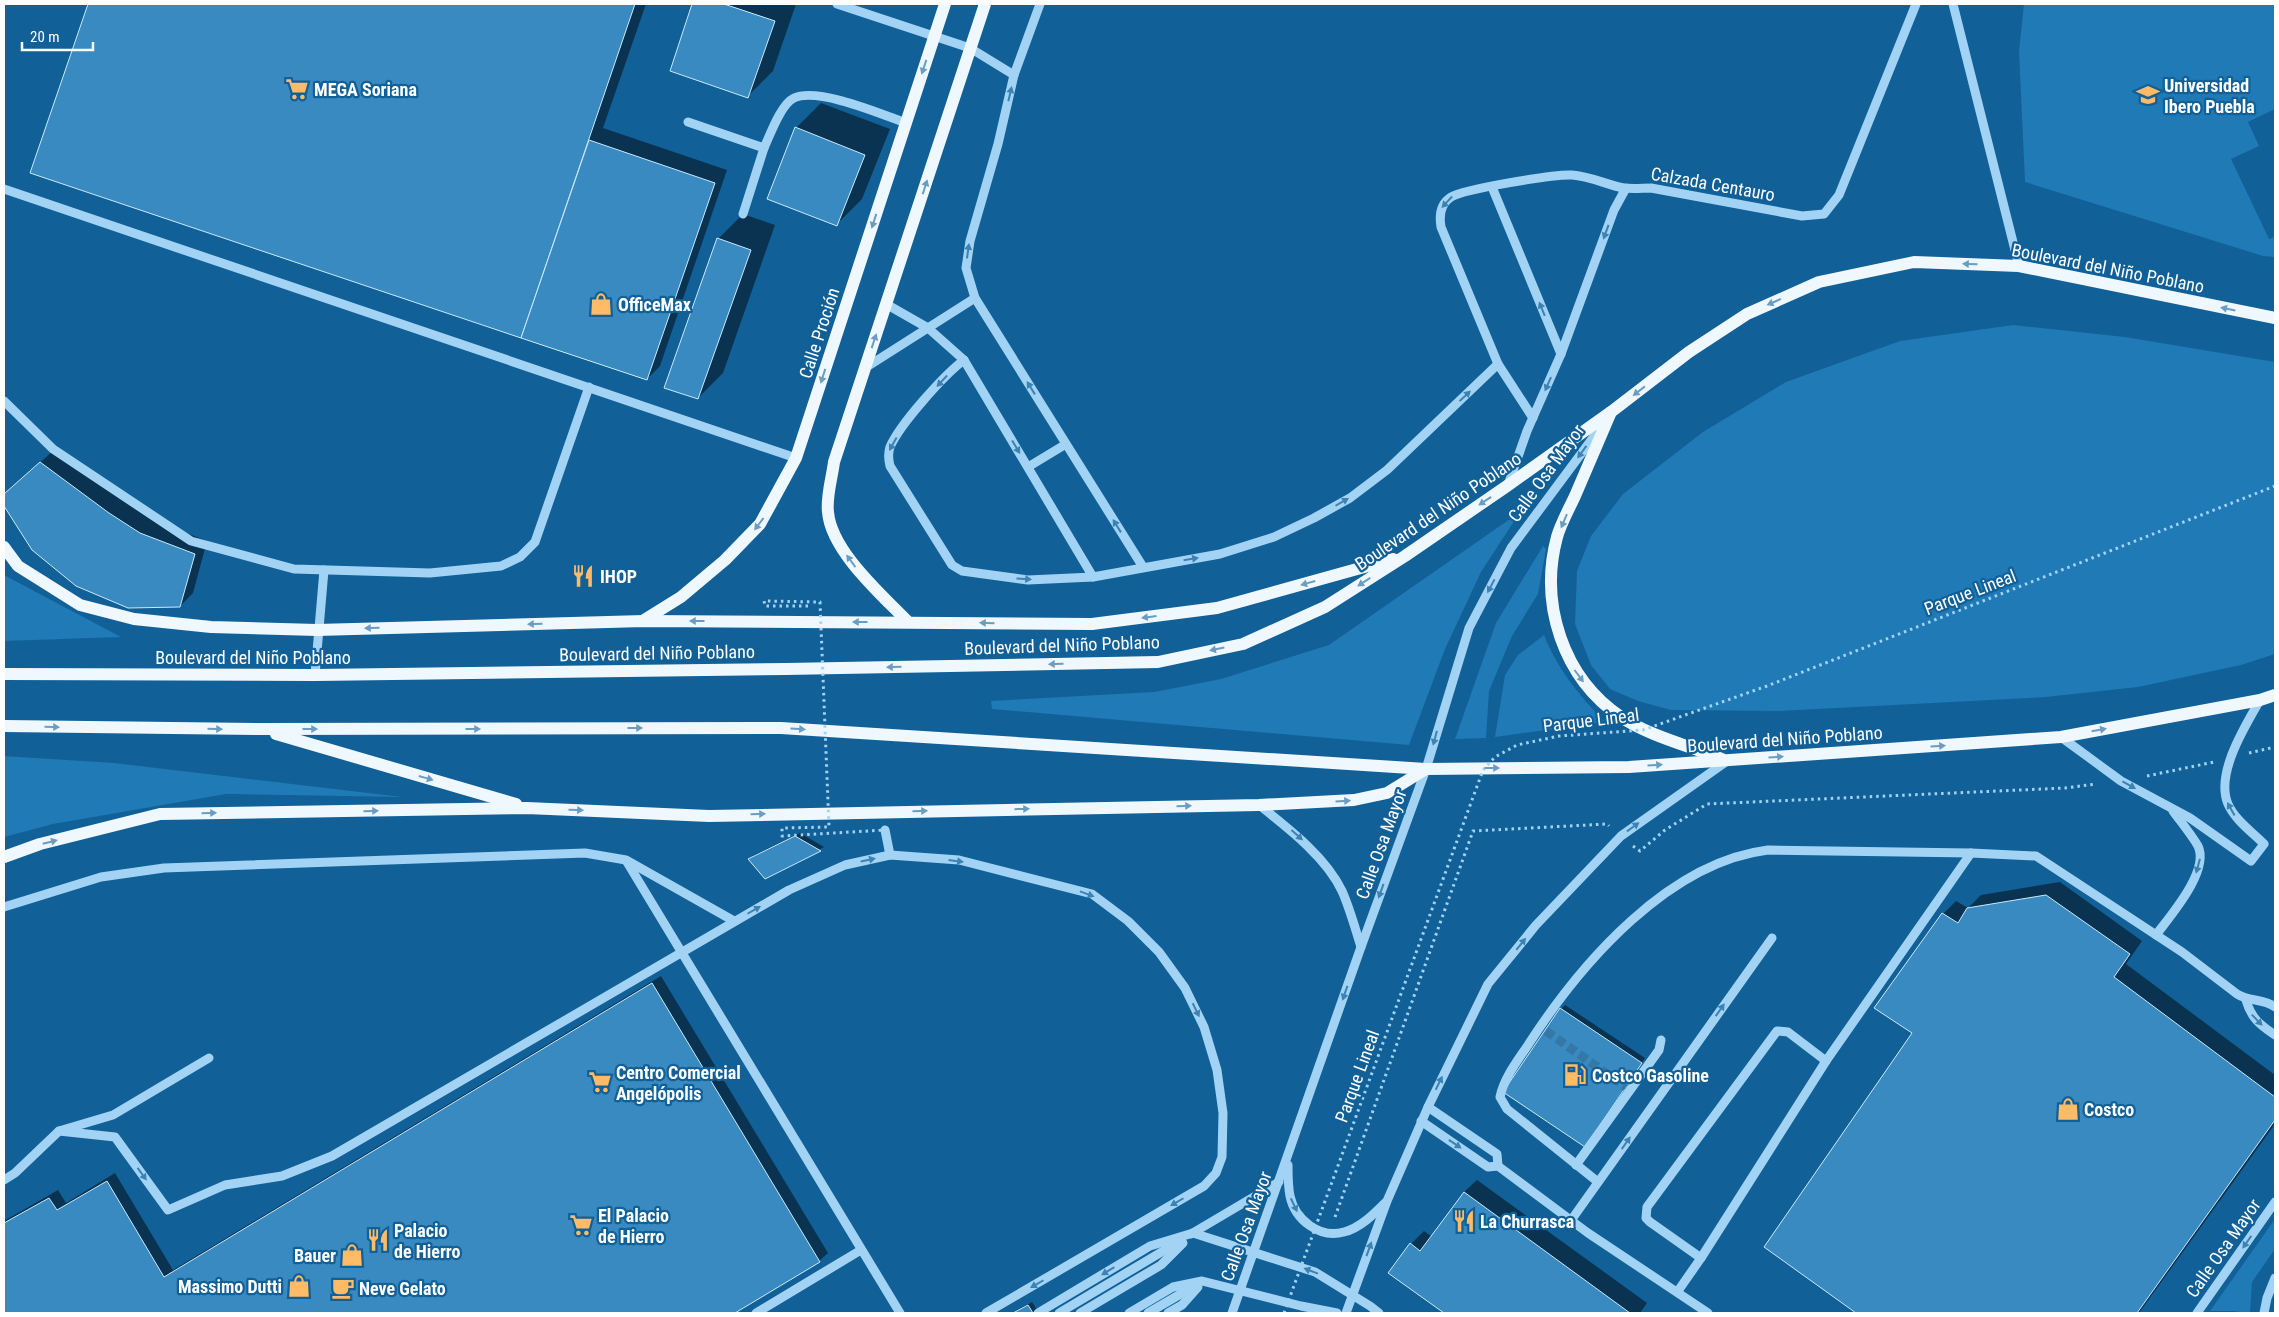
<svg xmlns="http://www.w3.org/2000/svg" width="2279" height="1317" viewBox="0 0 2279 1317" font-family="'Roboto Condensed',sans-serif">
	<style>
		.green { fill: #1f7ab5 }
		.shadow { fill: #0007 }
		.building { fill: #398ac0; stroke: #cae9fe }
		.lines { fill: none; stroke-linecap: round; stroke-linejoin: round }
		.minor-tunnel { stroke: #3578a7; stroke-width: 9; stroke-dasharray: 9 4.5; stroke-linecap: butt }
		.path { stroke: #a2d3f4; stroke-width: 3; stroke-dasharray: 2.5 4; stroke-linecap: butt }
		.minor { stroke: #a2d3f4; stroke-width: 9 }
		.major { stroke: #eff8ff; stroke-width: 12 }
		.path-bridge { stroke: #a2d3f4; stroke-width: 3; stroke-dasharray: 2.5 4; stroke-linecap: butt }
		.oneway { fill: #6a9dc1 }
		.oneway2 { fill: #3c82b4 }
		.labels { text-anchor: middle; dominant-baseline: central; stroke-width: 4.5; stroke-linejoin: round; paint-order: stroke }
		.poi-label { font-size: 18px; font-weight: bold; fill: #fff; stroke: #116098; text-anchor: start }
		.street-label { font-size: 18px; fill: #fff; stroke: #116098 }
	</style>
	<rect width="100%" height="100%" fill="#116098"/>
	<g class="green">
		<polygon points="2024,4 2275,4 2275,109 2248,122 2259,146 2231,159 2269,239 2275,237 2275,257 2263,256 2025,182 2019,51"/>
		<polygon points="2013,325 2125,337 2275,362 2275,654 2241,665 2138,687 2046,697 1779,711 1671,710 1638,701 1610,689 1591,665 1575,624 1577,571 1591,536 1623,494 1703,432 1786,382 1900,341"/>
		<polygon points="1520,512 1481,572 1445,649 1409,745 992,709 991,701 1154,692 1221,679 1329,645"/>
		<polygon points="1543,546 1546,549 1538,594 1512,636 1489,691 1486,738 1455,739 1496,623"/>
		<polygon points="4,575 121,637 4,641"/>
		<path d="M1544,635C1558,670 1579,695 1605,722L1495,737L1505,675L1518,655Z"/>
		<polygon points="4,756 114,763 402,797 226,794 53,824 4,837"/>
		<polygon points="2275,1219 2275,1249 2252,1282 2250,1313 2233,1311 2210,1311"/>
	</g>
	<g class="shadow">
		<polygon points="89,4 646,4 603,128 727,170 660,366 647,379 31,173"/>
		<polygon points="694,4 796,4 773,71 748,96 671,71"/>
		<polygon points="821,103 890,129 862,199 837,224 796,128"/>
		<polygon points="743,214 775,225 723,373 698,398 718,239"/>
		<polygon points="54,450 122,500 153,520 207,541 193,593 180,606 33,549 4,504 4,495"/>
		<polygon points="800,833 824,847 765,877 750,859 754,855"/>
		<polygon points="2060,882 2142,941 2126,964 2275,1075 2275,1124 2139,1313 1858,1313 1765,1247 1914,1033 1943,914 1956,901 1968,908 1981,895"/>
		<polygon points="661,976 828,1253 819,1261 733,1313 4,1313 4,1221 58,1190 66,1203 115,1173 173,1270"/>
		<polygon points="1565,1005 1645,1058 1589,1142 1561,1009"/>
		<polygon points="1477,1180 1647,1303 1640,1313 1446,1313 1390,1272 1411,1244 1424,1231 1432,1237 1464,1192"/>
		<polygon points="1032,1302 1039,1313 1012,1313"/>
	</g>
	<g class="building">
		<polygon points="88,4 635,4 521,338 30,173"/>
		<polygon points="692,4 724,4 775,21 748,98 670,71"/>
		<polygon points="795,127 865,155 837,226 767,199"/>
		<polygon points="589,140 715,183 647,380 521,338"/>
		<polygon points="717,238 751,250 698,399 664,388"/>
		<polygon points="40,462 109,513 140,533 195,554 180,607 128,608 76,586 32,550 4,506 4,494"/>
		<polygon points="795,836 821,851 765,879 748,859"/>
		<polygon points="2046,895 2130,954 2114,977 2275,1097 2275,1120 2137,1313 1856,1313 1764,1247 1912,1033 1874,1008 1942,913 1958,923 1967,908"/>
		<polygon points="652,983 820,1262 735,1313 4,1313 4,1223 49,1198 57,1210 107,1181 164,1277"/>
		<polygon points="1560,1008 1642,1063 1585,1147 1503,1092"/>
		<polygon points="1464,1192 1630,1313 1444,1313 1388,1273 1410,1243 1420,1251"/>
		<polygon points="1028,1305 1033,1313 1013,1313"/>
	</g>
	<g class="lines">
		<polyline class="minor-tunnel" points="1546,1031 1626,1087"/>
		<g class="path">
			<polyline points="2249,753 2275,747"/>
			<polyline points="2147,776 2214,762"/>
			<polyline points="1633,846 1640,851 1665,830 1707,804 2065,788 2096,784"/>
			<polyline points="1335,1217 1473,831 1607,824 1609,826"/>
		</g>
		<g class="minor">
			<polyline points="837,4 970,48 1014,75"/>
			<polyline points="1040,4 1014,75 998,144 970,241 966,268 975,298 1143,567"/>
			<polyline points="1953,4 2019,266"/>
			<path d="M688,122L764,148C770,135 781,104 794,98C818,87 881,114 906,123"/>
			<polyline points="1492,187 1561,354"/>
			<polyline points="4,189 796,458"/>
			<polyline points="743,214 764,148"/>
			<polyline points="886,304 928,328 964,360 1093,577"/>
			<path d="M964,360C944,375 900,424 890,447C888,453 888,458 890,466L952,565L962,571L1028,580L1093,577L1220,554L1274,537L1314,518L1350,498L1387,470L1498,364"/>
			<polyline points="865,368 975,298"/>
			<polyline points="4,401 53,449 191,541 294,569 430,573 501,566 520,557 535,542 589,387"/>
			<path d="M1533,418L1498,364L1441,227C1439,215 1440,204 1451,197C1464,189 1555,174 1572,175C1590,176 1607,185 1624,188C1633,189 1643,188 1651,188L1802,216L1824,214L1839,195L1916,4"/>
			<polyline points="1028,467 1066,444"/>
			<polyline points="1508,485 1527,431 1561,354 1614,210 1626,188"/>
			<polyline points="315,675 324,570"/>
			<path d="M2061,737L2121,781L2190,818L2251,861L2264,844C2252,832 2235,820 2228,804C2215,774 2245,726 2260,700"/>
			<path d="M1259,805C1288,828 1326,857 1342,891C1350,909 1355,928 1361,947"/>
			<polyline points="885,830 890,855"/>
			<polyline points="627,862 900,1313"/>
			<polyline points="4,907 101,877 164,868 585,853 626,860 734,921"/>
			<path d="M2156,935C2170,916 2210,871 2198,846C2191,834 2181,822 2173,811"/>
			<path d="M2246,1000C2251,1018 2260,1025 2275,1035"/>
			<polyline points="1428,1107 1497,1154 1498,1166"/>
			<polyline points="1421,1121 1488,1167 1498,1166 1588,1233 1708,1313"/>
			<polyline points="59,1131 115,1137 168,1210 225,1185 282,1176 332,1156 789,890 845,865 890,855 959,860 1092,894 1128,921 1159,952 1185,988 1204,1027 1217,1070 1223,1113 1222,1157 1216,1173 1204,1186 986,1313"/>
			<path d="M1288,1165C1288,1175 1288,1186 1290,1196C1295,1220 1320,1239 1344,1232C1360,1228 1374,1214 1385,1203"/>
			<polyline points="1576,1165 1659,1050 1661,1040"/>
			<polyline points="4,1180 15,1173 59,1131 113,1115 209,1058"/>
			<path d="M1598,1182L1507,1109L1500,1097C1504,1077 1519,1059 1530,1042C1582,962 1669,862 1768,850L1971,853L2036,856L2182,952L2237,994C2249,1002 2263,998 2275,1007"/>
			<polyline points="1572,1219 1772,938"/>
			<polyline points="1191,1234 1279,1182"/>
			<polyline points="1701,1258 1650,1222 1646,1218 1647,1207 1777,1031 1788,1032 1826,1061"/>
			<polyline points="1678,1291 1701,1258 1826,1061 1971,853"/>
			<polyline points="756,1313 861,1250"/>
			<polyline points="1038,1313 1150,1246 1193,1233 1315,1272 1370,1306 1379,1313"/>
			<polyline points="1059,1313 1180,1241"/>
			<polyline points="1080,1313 1161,1265 1183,1243"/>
			<polyline points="1129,1313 1173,1287 1202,1281 1301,1306 1337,1313"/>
			<polyline points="1148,1313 1196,1285"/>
			<polyline points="1168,1313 1182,1305 1198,1287"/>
			<polyline points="1232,1313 1361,947 1426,769 1469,628 1511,548 1601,427"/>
			<polyline points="1346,1313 1387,1201 1428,1107 1488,984 1536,925 1621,836 1727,761"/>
			<polyline points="2197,1313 2275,1202"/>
			<polyline points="2264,1313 2267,1298 2275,1278"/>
		</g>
		<g class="major">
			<path d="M1611,412C1599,440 1587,468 1575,496C1569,509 1561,523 1557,537C1539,604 1563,678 1621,717C1649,736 1690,746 1722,759"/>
			<polyline points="4,547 18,566 80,605 134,619 211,627 317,630 644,621 1092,624 1217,608 1393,559"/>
			<polyline points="644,620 681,597 725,560 760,524 796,458 945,4"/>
			<path d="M908,622C882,595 831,551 828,512C826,497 832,478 834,462L985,4"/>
			<polyline points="4,674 315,675 786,669 1158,662 1243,644 1325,607 1405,556 1507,486 1611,412 1689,352 1747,314 1819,282 1914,262 2019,266 2275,318"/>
			<polyline points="4,726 262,729 781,728 1426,769 1629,767 2061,737 2260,700 2275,695"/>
			<polyline points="276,734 516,804"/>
			<polyline points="4,857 40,844 160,814 527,808 709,816 1259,805 1354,800 1387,793 1426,769"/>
		</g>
		<g class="path-bridge">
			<polyline points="808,606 765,606 764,601 820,602 829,827 782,828 782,836 885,830"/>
			<polyline points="1284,1313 1483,770 1495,757 1517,745 1559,736 1643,730 1767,686 2275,486"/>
		</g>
	</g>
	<defs><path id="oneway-solid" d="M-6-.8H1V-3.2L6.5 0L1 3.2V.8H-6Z" transform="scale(1.25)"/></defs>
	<g class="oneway">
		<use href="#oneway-solid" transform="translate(924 67) rotate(108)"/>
		<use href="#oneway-solid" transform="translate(925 187) rotate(-72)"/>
		<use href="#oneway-solid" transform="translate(874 221) rotate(108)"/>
		<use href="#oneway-solid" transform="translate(1970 264) rotate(-178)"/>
		<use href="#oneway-solid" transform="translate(1774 302) rotate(156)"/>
		<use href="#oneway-solid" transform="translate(2228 309) rotate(-168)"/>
		<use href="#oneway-solid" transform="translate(874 341) rotate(-72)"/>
		<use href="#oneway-solid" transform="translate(823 376) rotate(108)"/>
		<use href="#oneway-solid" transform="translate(1639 391) rotate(142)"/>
		<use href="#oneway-solid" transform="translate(1485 501) rotate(146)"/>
		<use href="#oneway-solid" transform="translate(1564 521) rotate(113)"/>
		<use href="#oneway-solid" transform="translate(759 524) rotate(127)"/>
		<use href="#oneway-solid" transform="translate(851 561) rotate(-126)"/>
		<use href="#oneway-solid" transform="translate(1364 582) rotate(147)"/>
		<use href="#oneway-solid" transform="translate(1308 583) rotate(164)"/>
		<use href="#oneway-solid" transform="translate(1149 617) rotate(173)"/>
		<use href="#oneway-solid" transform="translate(697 621) rotate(-180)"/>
		<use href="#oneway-solid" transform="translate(860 622) rotate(-180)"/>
		<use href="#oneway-solid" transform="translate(987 623) rotate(-179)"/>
		<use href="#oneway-solid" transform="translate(535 624) rotate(178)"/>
		<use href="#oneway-solid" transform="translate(372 628) rotate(178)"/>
		<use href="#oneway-solid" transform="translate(1217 649) rotate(168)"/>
		<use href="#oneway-solid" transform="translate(1056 664) rotate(179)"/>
		<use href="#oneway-solid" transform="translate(894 667) rotate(179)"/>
		<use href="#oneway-solid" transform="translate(1579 676) rotate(53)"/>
		<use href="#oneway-solid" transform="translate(52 727) rotate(1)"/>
		<use href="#oneway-solid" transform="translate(635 728)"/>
		<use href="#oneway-solid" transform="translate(215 729) rotate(1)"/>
		<use href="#oneway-solid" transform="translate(310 729)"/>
		<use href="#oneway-solid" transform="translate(473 729)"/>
		<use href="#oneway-solid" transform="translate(798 729) rotate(4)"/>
		<use href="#oneway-solid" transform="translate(2099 730) rotate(-10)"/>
		<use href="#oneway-solid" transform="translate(1938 746) rotate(-4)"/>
		<use href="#oneway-solid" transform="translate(1776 757) rotate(-4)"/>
		<use href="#oneway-solid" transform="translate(1655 765) rotate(-4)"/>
		<use href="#oneway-solid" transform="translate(1492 768)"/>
		<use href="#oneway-solid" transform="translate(426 778) rotate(16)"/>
		<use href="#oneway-solid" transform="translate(1343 801) rotate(-3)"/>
		<use href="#oneway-solid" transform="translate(1184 806) rotate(-1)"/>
		<use href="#oneway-solid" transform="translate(1022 809) rotate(-1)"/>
		<use href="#oneway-solid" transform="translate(576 810) rotate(2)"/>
		<use href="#oneway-solid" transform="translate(371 811) rotate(-1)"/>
		<use href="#oneway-solid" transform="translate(920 811) rotate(-1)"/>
		<use href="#oneway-solid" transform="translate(209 813) rotate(-1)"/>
		<use href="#oneway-solid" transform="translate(758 814) rotate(-1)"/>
		<use href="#oneway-solid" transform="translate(50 842) rotate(-14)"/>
	</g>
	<g class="oneway2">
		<use href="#oneway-solid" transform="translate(1010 94) rotate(-77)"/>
		<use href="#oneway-solid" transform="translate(1447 202) rotate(133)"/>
		<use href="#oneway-solid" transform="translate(1606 232) rotate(110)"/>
		<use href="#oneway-solid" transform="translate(968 251) rotate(-82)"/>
		<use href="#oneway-solid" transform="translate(1542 309) rotate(-112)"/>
		<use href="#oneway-solid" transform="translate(942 381) rotate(133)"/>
		<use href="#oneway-solid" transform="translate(1548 384) rotate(114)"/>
		<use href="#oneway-solid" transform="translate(1031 388) rotate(-122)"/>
		<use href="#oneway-solid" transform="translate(1465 396) rotate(-43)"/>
		<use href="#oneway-solid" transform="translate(893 444) rotate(119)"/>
		<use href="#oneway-solid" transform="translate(1016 447) rotate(59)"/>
		<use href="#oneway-solid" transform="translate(1582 452) rotate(126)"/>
		<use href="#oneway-solid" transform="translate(1342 502) rotate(-30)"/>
		<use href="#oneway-solid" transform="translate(1117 526) rotate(-122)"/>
		<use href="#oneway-solid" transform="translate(1191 559) rotate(-9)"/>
		<use href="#oneway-solid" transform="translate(1024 579) rotate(4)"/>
		<use href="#oneway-solid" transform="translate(1491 586) rotate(118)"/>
		<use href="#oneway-solid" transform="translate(1435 738) rotate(105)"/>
		<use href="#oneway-solid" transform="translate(2129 785) rotate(29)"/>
		<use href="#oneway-solid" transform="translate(2231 809) rotate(-119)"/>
		<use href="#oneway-solid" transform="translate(1633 827) rotate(-36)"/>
		<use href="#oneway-solid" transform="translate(1297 835) rotate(42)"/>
		<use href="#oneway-solid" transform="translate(868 860) rotate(-12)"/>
		<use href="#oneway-solid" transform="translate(956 861) rotate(7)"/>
		<use href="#oneway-solid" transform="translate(2198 866) rotate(105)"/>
		<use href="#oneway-solid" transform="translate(1381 891) rotate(110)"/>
		<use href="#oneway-solid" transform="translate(1087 894) rotate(20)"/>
		<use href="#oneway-solid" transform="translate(754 910) rotate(-30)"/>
		<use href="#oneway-solid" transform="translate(1521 944) rotate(-51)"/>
		<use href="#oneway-solid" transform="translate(1345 993) rotate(109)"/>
		<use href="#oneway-solid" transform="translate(1196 1010) rotate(64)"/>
		<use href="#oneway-solid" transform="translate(1720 1010) rotate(-55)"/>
		<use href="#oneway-solid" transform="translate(2257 1020) rotate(46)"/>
		<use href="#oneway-solid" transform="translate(1439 1083) rotate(-64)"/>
		<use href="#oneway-solid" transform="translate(1626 1143) rotate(-55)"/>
		<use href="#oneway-solid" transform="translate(1455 1144) rotate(34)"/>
		<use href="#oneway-solid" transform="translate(142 1174) rotate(54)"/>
		<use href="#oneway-solid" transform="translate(1177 1202) rotate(150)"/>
		<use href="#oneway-solid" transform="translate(1294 1205) rotate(65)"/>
		<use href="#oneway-solid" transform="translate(2247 1242) rotate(125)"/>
		<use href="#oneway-solid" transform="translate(1369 1249) rotate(-70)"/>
		<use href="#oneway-solid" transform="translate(1108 1271) rotate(149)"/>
		<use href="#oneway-solid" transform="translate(1311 1271) rotate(-159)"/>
		<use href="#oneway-solid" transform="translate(1037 1284) rotate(150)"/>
	</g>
	<defs>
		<symbol id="supermarket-bare" viewBox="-9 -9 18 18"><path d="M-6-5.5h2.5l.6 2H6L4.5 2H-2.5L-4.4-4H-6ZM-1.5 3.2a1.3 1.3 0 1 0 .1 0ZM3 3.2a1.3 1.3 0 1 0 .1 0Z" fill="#ffbb65" stroke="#116098" stroke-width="2.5" paint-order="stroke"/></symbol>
		<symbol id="university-bare" viewBox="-9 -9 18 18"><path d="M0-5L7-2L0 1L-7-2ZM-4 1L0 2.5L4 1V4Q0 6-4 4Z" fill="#ffbb65" stroke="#116098" stroke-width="2.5" paint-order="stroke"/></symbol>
		<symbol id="shop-bare" viewBox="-9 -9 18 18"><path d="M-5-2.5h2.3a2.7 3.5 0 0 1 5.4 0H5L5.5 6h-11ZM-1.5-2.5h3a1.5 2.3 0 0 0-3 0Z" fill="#ffbb65" stroke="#116098" stroke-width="2.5" paint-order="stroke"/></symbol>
		<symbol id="restaurant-bare" viewBox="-9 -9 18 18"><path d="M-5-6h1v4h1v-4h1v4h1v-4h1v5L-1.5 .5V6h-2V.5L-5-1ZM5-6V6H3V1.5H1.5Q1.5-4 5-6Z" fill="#ffbb65" stroke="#116098" stroke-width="2.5" paint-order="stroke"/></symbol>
		<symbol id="fuel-bare" viewBox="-9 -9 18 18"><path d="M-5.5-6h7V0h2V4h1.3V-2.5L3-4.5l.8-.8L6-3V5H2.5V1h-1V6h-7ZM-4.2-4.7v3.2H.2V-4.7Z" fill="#ffbb65" stroke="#116098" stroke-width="2.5" paint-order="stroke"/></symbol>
		<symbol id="cafe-bare" viewBox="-9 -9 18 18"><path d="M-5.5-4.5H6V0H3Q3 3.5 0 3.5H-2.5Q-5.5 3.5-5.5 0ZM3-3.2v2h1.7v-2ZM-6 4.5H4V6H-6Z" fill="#ffbb65" stroke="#116098" stroke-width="2.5" paint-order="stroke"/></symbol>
	</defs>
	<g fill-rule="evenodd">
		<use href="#supermarket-bare" x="281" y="73" width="32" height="32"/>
		<use href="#university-bare" x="2132" y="79" width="32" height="32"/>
		<use href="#shop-bare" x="585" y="288" width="32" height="32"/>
		<use href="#restaurant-bare" x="567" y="560" width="32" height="32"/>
		<use href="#fuel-bare" x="1559" y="1059" width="32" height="32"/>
		<use href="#supermarket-bare" x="584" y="1066" width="32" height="32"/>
		<use href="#shop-bare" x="2052" y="1093" width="32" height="32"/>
		<use href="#restaurant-bare" x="1448" y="1205" width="32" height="32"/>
		<use href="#supermarket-bare" x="565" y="1209" width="32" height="32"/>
		<use href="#restaurant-bare" x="362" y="1224" width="32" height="32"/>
		<use href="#shop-bare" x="336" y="1239" width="32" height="32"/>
		<use href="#shop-bare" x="283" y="1270" width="32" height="32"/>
		<use href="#cafe-bare" x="327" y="1272" width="32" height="32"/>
	</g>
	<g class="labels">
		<g class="poi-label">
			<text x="2164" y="85">Universidad<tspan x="2164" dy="21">Ibero Puebla</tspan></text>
			<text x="314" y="89">MEGA Soriana</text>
			<text x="618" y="304">OfficeMax</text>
			<text x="600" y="576">IHOP</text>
			<text x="616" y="1072">Centro Comercial<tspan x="616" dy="21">Angelópolis</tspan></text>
			<text x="1592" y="1075">Costco Gasoline</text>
			<text x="2084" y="1109">Costco</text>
			<text x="598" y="1215">El Palacio<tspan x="598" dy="21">de Hierro</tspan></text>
			<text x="1480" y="1221">La Churrasca</text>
			<text x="394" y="1230">Palacio<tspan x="394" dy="21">de Hierro</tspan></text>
			<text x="336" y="1255" text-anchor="end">Bauer</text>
			<text x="282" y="1286" text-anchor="end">Massimo Dutti</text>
			<text x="359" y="1288">Neve Gelato</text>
		</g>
		<g class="street-label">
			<text transform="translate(1713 184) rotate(10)">Calzada Centauro</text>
			<text transform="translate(2108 268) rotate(11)">Boulevard del Niño Poblano</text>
			<text transform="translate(819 333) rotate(-72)">Calle Proción</text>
			<text transform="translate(1546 473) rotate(-54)">Calle Osa Mayor</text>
			<text transform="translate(1438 511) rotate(-34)">Boulevard del Niño Poblano</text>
			<text transform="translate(1970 592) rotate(-21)">Parque Lineal</text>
			<text transform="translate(1062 645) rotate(-2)">Boulevard del Niño Poblano</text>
			<text transform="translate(657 653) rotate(-1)">Boulevard del Niño Poblano</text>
			<text x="253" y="657">Boulevard del Niño Poblano</text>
			<text transform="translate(1591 720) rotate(-7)">Parque Lineal</text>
			<text transform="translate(1785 739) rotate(-4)">Boulevard del Niño Poblano</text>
			<text transform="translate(1381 844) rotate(-70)">Calle Osa Mayor</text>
			<text transform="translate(1357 1076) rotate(-70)">Parque Lineal</text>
			<text transform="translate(1246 1226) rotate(-70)">Calle Osa Mayor</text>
			<text transform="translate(2223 1248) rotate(-55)">Calle Osa Mayor</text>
		</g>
	</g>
	<rect width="2279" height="1317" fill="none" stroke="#ffffff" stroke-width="10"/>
	<path d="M22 42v8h71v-8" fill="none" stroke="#ffffff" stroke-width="2.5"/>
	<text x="30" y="42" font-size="15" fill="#ffffff" stroke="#116098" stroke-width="4" paint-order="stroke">20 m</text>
</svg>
